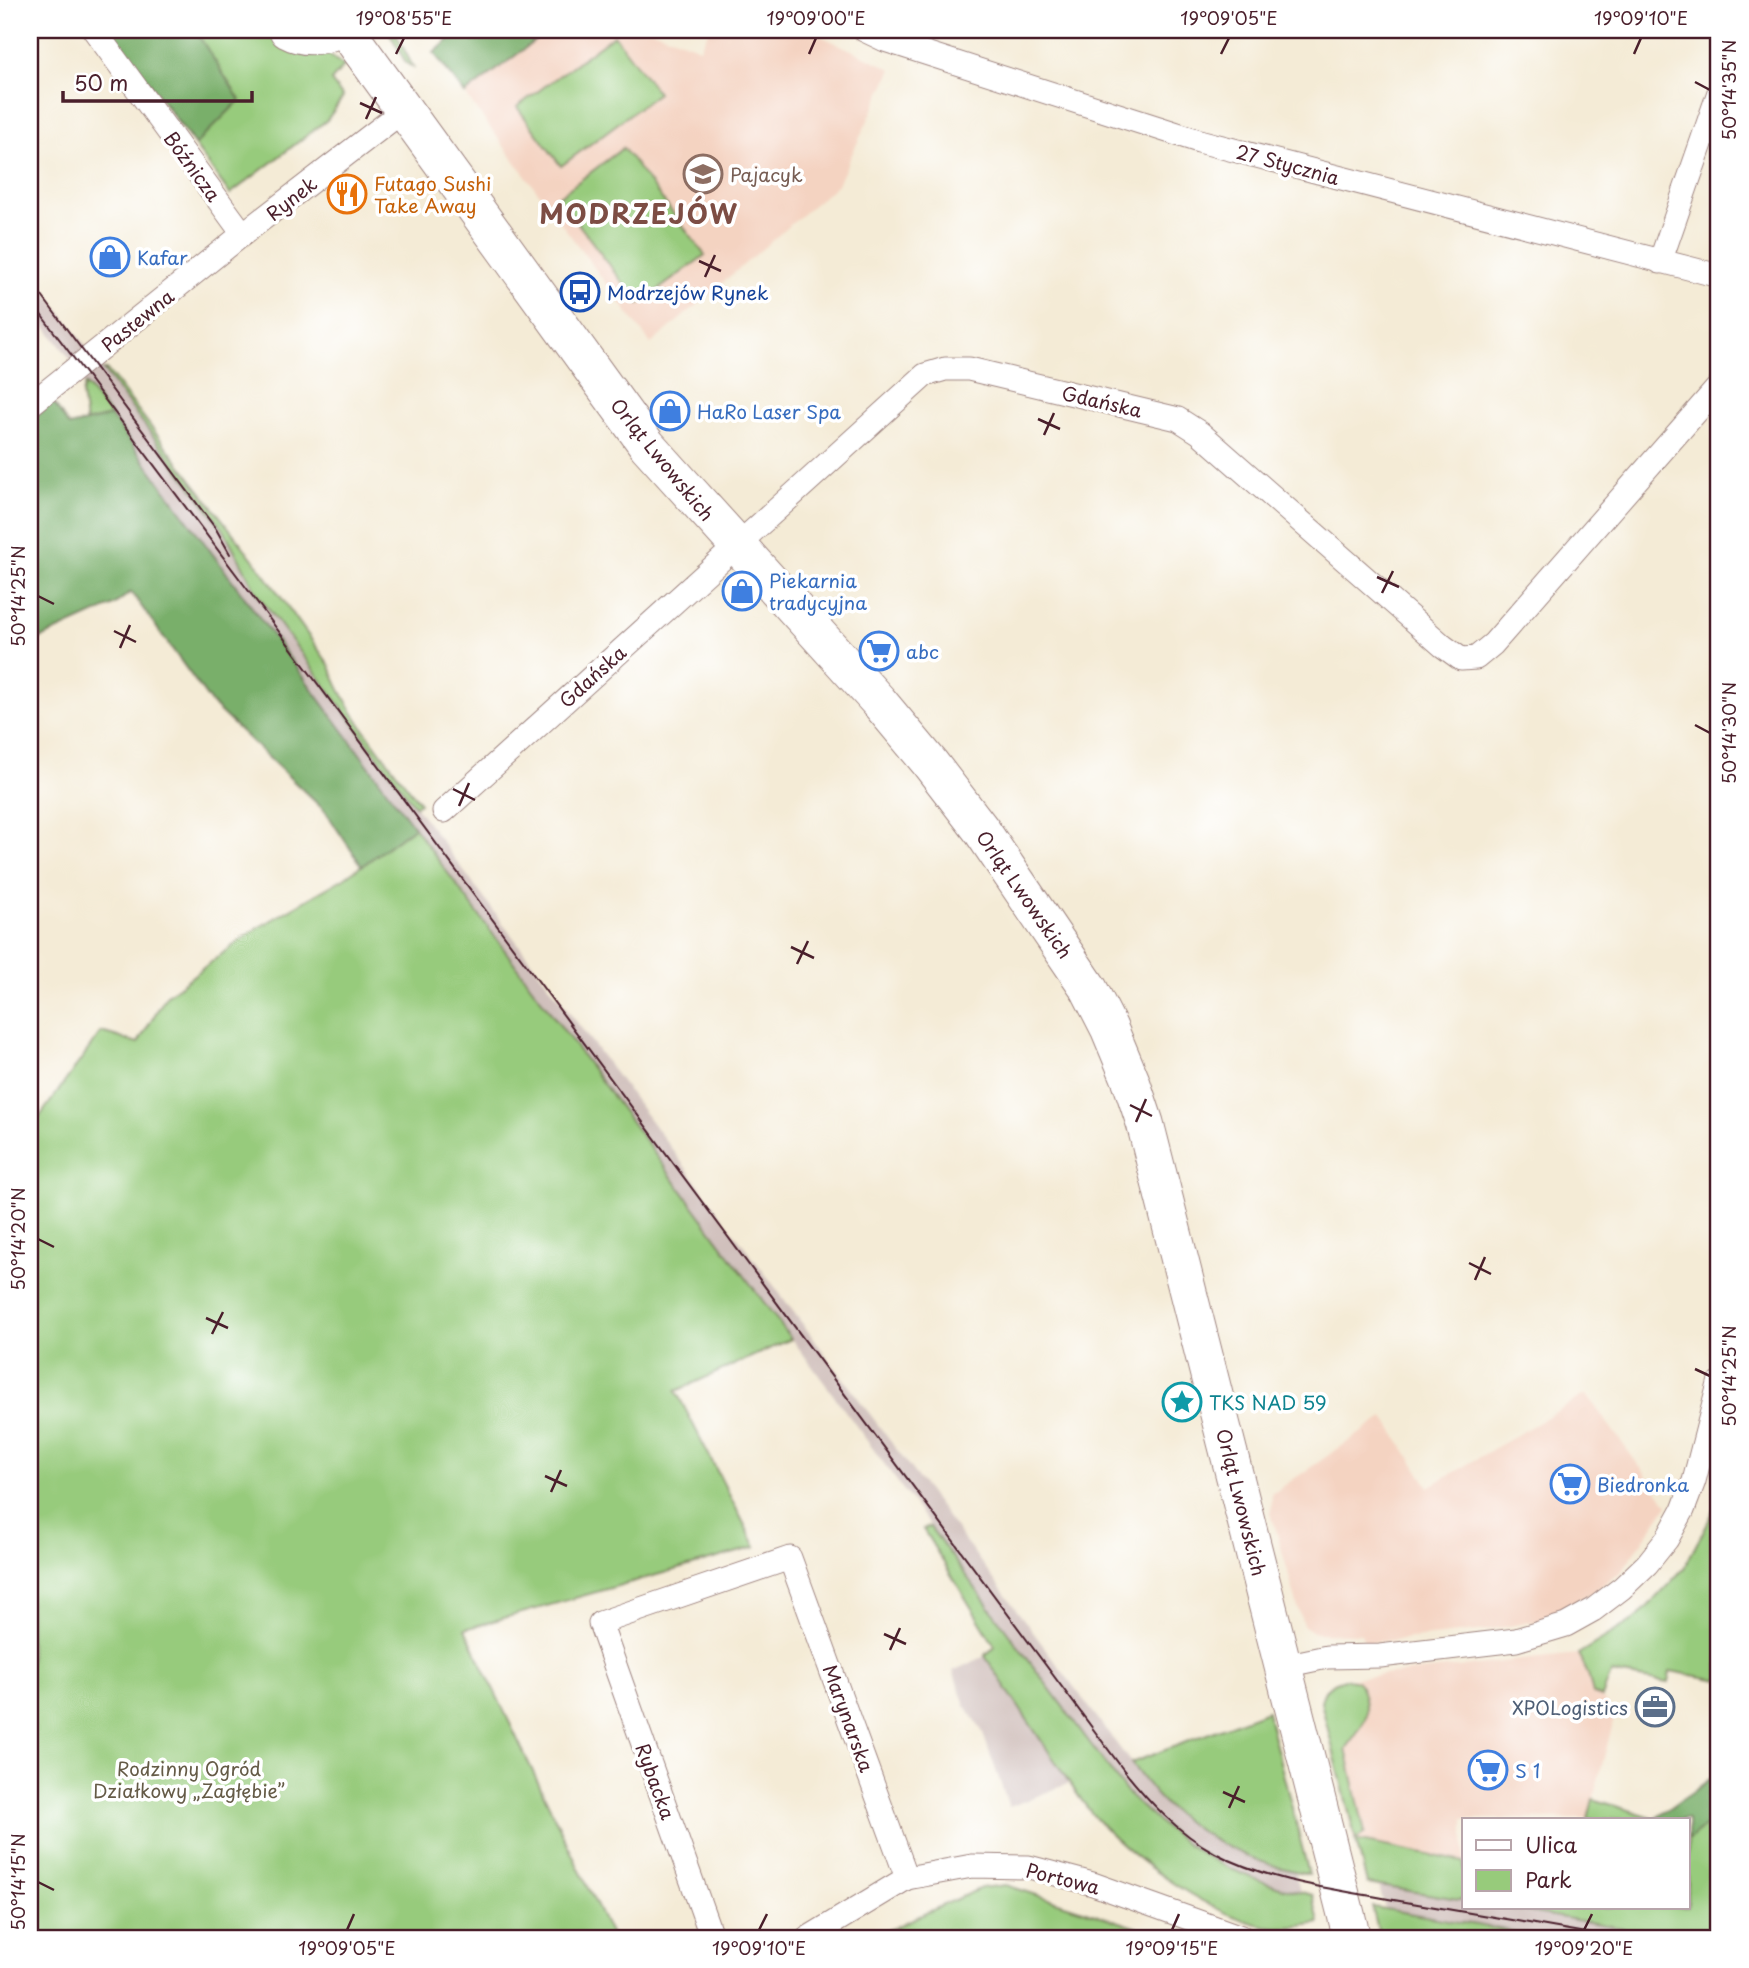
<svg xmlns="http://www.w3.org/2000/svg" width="1749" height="1968" viewBox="0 0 1749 1968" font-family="'Playpen Sans',sans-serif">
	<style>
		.built { fill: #f4d3c1 }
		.industrial { fill: #d0c0bc }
		.green { fill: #97cb7b; stroke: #707553; stroke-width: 2 }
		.forest { fill: #79af6b; stroke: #62674b; stroke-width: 2 }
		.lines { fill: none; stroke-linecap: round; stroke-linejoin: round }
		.minor-casing { stroke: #9f8580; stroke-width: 25 }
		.primary-casing { stroke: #9f8580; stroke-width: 39 }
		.minor { stroke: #fff; stroke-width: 23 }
		.primary { stroke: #fff; stroke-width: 37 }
		.tram { stroke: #4a1f2b; stroke-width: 2 }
		.ticks { fill: none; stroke: #4a1f2b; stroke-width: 2.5 }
		.labels { text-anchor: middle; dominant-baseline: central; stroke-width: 7; stroke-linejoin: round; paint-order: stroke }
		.street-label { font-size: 19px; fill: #4a1f2b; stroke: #fff }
		.education-label { font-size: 19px; fill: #785e54; stroke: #fff; text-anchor: start }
		.food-label { font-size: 19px; fill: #c56008; stroke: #fff; text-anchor: start }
		.shop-label { font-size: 19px; fill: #366cbe; stroke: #fff; text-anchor: start }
		.transit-label { font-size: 19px; fill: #164399; stroke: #fff; text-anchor: start }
		.culture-label { font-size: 19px; fill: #0d838f; stroke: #fff; text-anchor: start }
		.service-label { font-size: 19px; fill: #4e5e75; stroke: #fff; text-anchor: end }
		.park-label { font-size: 19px; fill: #655b47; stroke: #fff }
		.district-label { font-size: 26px; font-weight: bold; letter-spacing: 2px; fill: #7d4d44; stroke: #fff }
		.neatline { fill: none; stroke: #4a1f2b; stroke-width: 2.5 }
		.ticks-label { font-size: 18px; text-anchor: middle; fill: #4a1f2b }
	</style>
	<rect width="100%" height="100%" fill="#fff"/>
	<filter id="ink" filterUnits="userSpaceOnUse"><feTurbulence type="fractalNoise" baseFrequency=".0143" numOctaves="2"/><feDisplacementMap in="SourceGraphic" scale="14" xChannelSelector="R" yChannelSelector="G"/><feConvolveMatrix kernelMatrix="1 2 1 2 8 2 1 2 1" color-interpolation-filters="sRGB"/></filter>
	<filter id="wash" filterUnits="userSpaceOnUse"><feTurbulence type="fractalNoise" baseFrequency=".00686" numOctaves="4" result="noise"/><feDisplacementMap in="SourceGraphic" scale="28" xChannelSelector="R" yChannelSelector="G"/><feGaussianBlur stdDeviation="1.57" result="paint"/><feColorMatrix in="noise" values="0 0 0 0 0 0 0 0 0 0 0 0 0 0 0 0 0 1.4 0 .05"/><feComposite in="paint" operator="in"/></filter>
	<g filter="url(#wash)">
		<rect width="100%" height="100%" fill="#f4ebd6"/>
		<g class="built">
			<polygon points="549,30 605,30 608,34 613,30 652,30 700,48 709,30 808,30 892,69 838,184 651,344 465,94"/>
			<polygon points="1586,1394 1668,1505 1621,1572 1593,1592 1538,1621 1487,1630 1365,1643 1361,1634 1315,1633 1303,1625 1271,1512 1272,1494 1384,1417 1429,1487"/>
			<polygon points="1578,1654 1588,1674 1593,1694 1602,1697 1614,1719 1588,1819 1464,1819 1464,1862 1354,1840 1321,1702 1324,1690 1327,1687 1345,1679"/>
		</g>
		<g class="industrial">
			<polygon points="30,271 224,530 258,595 273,616 1131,1763 1169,1809 1194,1827 1247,1855 1295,1871 1300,1892 1253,1880 1221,1866 1166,1829 1124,1789 111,416 67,365 71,360 30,306"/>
			<polygon points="985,1656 1070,1783 1009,1807 982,1731 965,1705 953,1671"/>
			<polygon points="1379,1886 1464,1900 1464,1907 1500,1907 1649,1933 1646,1938 1551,1938 1385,1909"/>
		</g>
		<g class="green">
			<polygon points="111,30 267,30 290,44 311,47 329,55 344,66 331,81 343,97 327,120 230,194"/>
			<polygon points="388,30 394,30 413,67 406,63"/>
			<polygon points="614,35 658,93 561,166 517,107"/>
			<polygon points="623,148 705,255 639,304 558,197"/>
			<path d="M103,370H107L266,576L330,666C344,710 392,766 420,803L415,806L258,595L224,530Z"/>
			<polygon points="85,384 111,416 86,422 82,394"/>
			<polygon points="414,827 791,1339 676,1391 756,1547 465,1629 612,1938 30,1938 30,1130 101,1032 138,1043 166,996 251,932 344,878"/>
			<polygon points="1719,1501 1719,1680 1670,1671 1668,1683 1611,1673 1602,1697 1593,1694 1588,1674 1578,1654 1638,1617 1684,1568"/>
			<path d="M930,1527L1124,1789C1179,1848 1234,1879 1313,1895L1319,1923C1301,1926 1285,1929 1266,1926C1215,1917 1135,1862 1100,1823C1082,1804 1068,1780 1053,1758C1030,1724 1007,1690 985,1656L995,1646L923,1529Z"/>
			<path d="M1345,1679C1348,1680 1353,1679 1356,1681C1365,1687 1368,1710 1365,1719C1361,1730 1352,1740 1346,1749L1365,1833L1355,1840L1464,1862V1900L1367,1884L1321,1702C1324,1688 1330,1683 1345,1679Z"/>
			<path d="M1267,1711L1309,1874C1260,1866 1208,1842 1170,1809C1155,1796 1143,1779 1131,1763Z"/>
			<polygon points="1593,1799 1655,1818 1655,1819 1588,1819"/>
			<polygon points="1719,1815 1719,1938 1681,1938 1500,1907 1688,1907 1688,1840"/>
			<polygon points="1006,1885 1169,1938 871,1938 981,1888"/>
			<polygon points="1372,1907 1385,1909 1551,1938 1380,1938"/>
		</g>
		<g class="forest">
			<polygon points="111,30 195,30 240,100 195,145"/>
			<polygon points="460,30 549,30 465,94 434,53"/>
			<polygon points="53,402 69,426 111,416 414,827 362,866 325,811 212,704 131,592 114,605 30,643 30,421"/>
			<polygon points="1717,1774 1719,1775 1719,1815 1688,1840 1688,1819 1655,1819"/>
		</g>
	</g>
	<g filter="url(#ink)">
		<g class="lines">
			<defs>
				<g id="minor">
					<polyline points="94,30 243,234"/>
					<polyline points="864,30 885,40 1199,141 1719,276"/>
					<polyline points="1660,262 1719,92"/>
					<polyline points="30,405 243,234 404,110"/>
					<polyline points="444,811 925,375 945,369 969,369 1178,419 1200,433 1443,646 1461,659 1476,658 1493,644 1719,386"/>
					<polyline points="1284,1666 1327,1657 1380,1656 1516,1640 1566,1625 1593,1610 1622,1588 1647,1564 1667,1539 1683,1510 1694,1481 1719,1384"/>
					<polyline points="712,1938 600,1623 790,1558 907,1878"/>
					<polyline points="808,1938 907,1878 972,1866 1029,1867 1093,1884 1244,1938"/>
				</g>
				<g id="primary">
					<path d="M288,30C303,38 320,37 336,30"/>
					<polyline points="346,30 647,445 879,702 929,762 982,831 1089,989 1109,1028 1131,1081 1145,1123 1352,1938"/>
				</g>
			</defs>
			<use href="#minor" class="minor-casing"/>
			<use href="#primary" class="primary-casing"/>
			<use href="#minor" class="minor"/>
			<use href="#primary" class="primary"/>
			<g class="tram">
				<polyline points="30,280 216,529 230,554"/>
				<path d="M30,300L254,598L1122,1768C1149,1802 1177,1832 1215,1853C1270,1882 1334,1889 1394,1900C1467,1912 1541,1925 1614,1938"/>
			</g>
		</g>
	</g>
	<path class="ticks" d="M396,54L404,38M809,54L816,38M1221,54L1229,38M1634,54L1641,38M1695,82L1710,90M360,103L382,113M366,119L376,97M699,261L721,271M705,277L715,255M1038,419L1060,429M1044,435L1054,413M1377,577L1399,587M1382,593L1393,571M38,596L54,604M114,631L136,642M120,648L130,625M1695,725L1710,733M453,789L475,800M459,806L469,783M791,947L814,958M797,964L808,941M1130,1105L1152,1116M1136,1122L1146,1099M38,1239L54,1247M1469,1263L1491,1274M1475,1280L1485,1257M206,1318L228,1328M212,1334L223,1312M1695,1369L1710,1376M545,1476L567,1486M551,1492L561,1470M884,1634L906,1644M890,1650L900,1628M1223,1792L1245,1802M1229,1808L1239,1786M38,1882L54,1890M347,1930L354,1914M759,1930L767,1914M1172,1930L1179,1914M1584,1930L1592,1914"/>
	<defs>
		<symbol id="school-ring" viewBox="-11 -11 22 22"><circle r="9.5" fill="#fff" stroke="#8d6e63" stroke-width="1.5"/><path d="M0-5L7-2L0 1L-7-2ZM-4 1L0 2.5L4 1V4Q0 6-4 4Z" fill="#8d6e63"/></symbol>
		<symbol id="restaurant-ring" viewBox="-11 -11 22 22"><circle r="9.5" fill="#fff" stroke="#e8710a" stroke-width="1.5"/><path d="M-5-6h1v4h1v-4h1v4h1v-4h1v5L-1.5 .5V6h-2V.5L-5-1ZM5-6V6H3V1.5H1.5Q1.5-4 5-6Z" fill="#e8710a"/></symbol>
		<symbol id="shop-ring" viewBox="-11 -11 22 22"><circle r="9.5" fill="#fff" stroke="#3f7fe0" stroke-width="1.5"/><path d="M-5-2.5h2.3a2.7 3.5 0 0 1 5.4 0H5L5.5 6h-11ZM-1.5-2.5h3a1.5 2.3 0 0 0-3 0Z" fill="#3f7fe0"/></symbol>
		<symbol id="bus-ring" viewBox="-11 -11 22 22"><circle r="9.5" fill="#fff" stroke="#1a4fb4" stroke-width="1.5"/><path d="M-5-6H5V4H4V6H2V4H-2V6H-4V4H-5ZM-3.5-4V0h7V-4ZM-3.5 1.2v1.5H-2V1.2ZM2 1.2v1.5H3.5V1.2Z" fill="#1a4fb4"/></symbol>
		<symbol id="supermarket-ring" viewBox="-11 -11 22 22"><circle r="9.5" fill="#fff" stroke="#3f7fe0" stroke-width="1.5"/><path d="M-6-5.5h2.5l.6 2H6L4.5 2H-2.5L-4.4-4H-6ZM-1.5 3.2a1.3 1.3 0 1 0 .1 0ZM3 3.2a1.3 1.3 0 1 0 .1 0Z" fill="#3f7fe0"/></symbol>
		<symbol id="sight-ring" viewBox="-11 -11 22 22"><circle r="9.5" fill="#fff" stroke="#0f9aa8" stroke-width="1.5"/><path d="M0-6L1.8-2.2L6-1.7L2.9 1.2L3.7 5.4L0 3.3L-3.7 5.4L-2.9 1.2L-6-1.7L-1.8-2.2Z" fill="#0f9aa8"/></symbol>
		<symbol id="office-ring" viewBox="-11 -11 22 22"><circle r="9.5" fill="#fff" stroke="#5c6f8a" stroke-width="1.5"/><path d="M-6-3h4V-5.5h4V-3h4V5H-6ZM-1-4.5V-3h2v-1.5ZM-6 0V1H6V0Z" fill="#5c6f8a"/></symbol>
	</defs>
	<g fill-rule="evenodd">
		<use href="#school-ring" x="681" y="152" width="44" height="44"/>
		<use href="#restaurant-ring" x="325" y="172" width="44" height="44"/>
		<use href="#shop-ring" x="88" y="235" width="44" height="44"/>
		<use href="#bus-ring" x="558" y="270" width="44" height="44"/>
		<use href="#shop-ring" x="648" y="389" width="44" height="44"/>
		<use href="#shop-ring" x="720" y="569" width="44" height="44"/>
		<use href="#supermarket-ring" x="857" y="629" width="44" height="44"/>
		<use href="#sight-ring" x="1160" y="1380" width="44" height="44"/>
		<use href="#supermarket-ring" x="1548" y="1462" width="44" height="44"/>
		<use href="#office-ring" x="1633" y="1685" width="44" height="44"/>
		<use href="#supermarket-ring" x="1466" y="1748" width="44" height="44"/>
	</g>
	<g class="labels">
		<g class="street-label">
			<text transform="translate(1288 164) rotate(15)">27 Stycznia</text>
			<text transform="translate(193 166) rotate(54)">Bóźnicza</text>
			<text transform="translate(291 198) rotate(-38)">Rynek</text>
			<text transform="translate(137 320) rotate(-39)">Pastewna</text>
			<text transform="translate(1102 401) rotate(13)">Gdańska</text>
			<text transform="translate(663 459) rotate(51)">Orląt Lwowskich</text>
			<text transform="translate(592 676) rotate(-42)">Gdańska</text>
			<text transform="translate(1025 894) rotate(55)">Orląt Lwowskich</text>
			<text transform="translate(1242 1502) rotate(76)">Orląt Lwowskich</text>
			<text transform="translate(849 1718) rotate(70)">Marynarska</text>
			<text transform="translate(656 1781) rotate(70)">Rybacka</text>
			<text transform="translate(1063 1878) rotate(14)">Portowa</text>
		</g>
		<g class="education-label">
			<text x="730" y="174">Pajacyk</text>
		</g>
		<g class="food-label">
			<text x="374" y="183">Futago Sushi<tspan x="374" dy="22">Take Away</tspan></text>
		</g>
		<g class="shop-label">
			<text x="137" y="257">Kafar</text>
			<text x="697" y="411">HaRo Laser Spa</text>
			<text x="769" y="580">Piekarnia<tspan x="769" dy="22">tradycyjna</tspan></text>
			<text x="906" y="651">abc</text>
			<text x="1597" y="1484">Biedronka</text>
			<text x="1515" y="1770">S 1</text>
		</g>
		<g class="transit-label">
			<text x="607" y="292">Modrzejów Rynek</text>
		</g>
		<g class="culture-label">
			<text x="1209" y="1402">TKS NAD 59</text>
		</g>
		<g class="service-label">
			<text x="1628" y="1707">XPOLogistics</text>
		</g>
		<g class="park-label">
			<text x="189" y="1768">Rodzinny Ogród<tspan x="189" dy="22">Działkowy „Zagłębie”</tspan></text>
		</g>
		<g class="district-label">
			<text x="639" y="213">MODRZEJÓW</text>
		</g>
	</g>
	<rect width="1749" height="1968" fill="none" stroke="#fff" stroke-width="77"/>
	<rect x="1462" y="1818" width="228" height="91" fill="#ffffff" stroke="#b7a5aa" stroke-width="2"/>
	<rect x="1476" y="1840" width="35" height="10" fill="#ffffff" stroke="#b7a5aa" stroke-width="2"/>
	<text x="1525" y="1853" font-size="21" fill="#4a1f2b">Ulica</text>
	<rect x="1476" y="1870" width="35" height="21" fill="#97cb7b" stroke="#b7a5aa" stroke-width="2"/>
	<text x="1525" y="1888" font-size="21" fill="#4a1f2b">Park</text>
	<path d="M63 91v10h189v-10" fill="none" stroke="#4a1f2b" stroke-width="3.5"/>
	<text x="74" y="91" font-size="21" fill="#4a1f2b" stroke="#ffffff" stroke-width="5" paint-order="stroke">50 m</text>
	<rect x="38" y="38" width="1672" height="1892" class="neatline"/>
	<g class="ticks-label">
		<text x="404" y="25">19°08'55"E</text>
		<text x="816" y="25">19°09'00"E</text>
		<text x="1229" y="25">19°09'05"E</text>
		<text x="1641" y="25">19°09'10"E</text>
		<text transform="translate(1730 90) rotate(-90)" y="6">50°14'35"N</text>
		<text transform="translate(19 596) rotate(-90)" y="6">50°14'25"N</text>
		<text transform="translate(1730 733) rotate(-90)" y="6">50°14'30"N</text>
		<text transform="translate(19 1239) rotate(-90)" y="6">50°14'20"N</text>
		<text transform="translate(1730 1376) rotate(-90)" y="6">50°14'25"N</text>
		<text transform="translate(19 1882) rotate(-90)" y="6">50°14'15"N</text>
		<text x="347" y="1955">19°09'05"E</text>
		<text x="759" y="1955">19°09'10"E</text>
		<text x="1172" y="1955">19°09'15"E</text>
		<text x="1584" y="1955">19°09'20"E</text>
	</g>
</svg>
